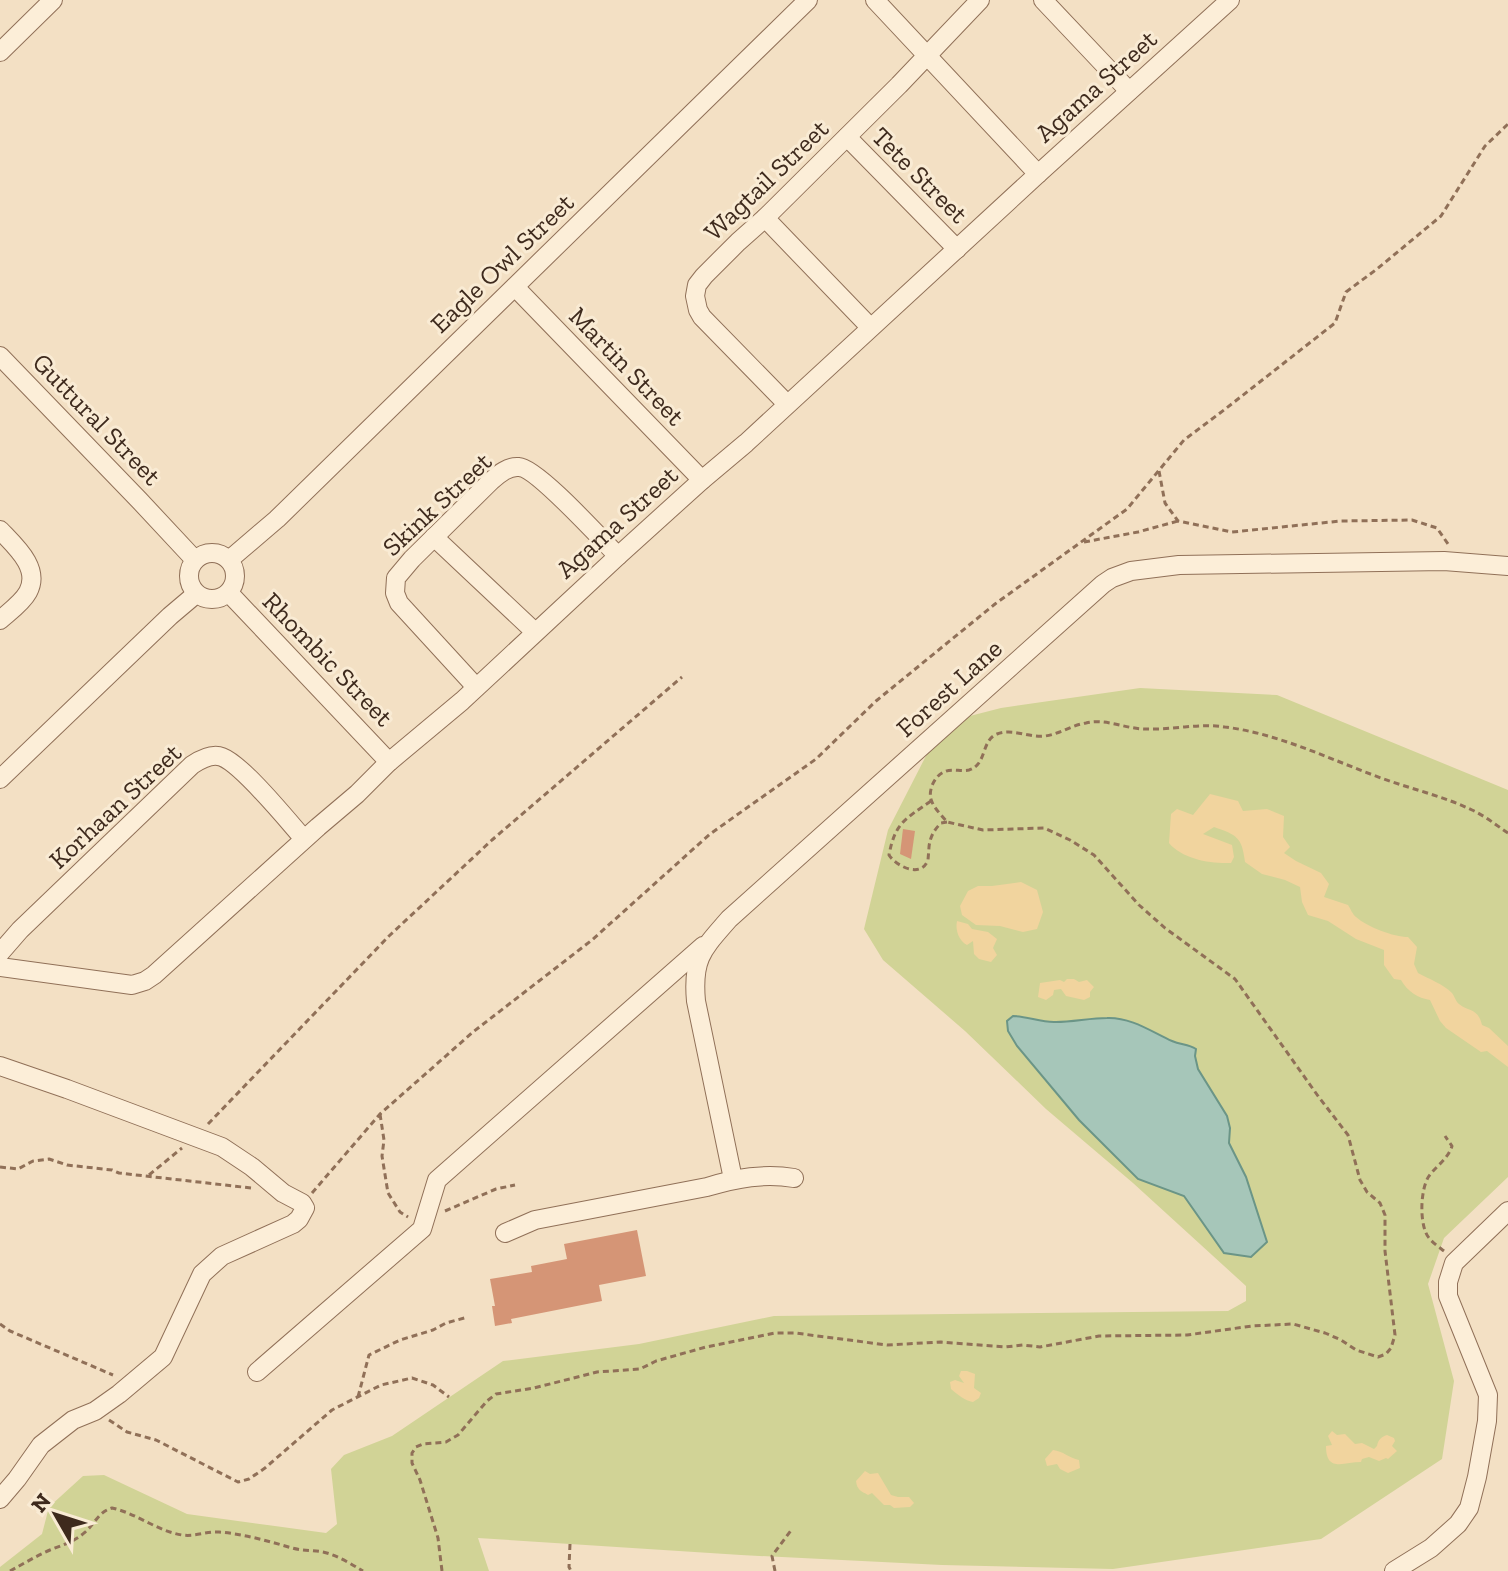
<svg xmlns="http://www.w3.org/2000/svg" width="1508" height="1571" viewBox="0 0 1508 1571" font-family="'Zilla Slab',serif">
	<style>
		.green { fill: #d1d396 }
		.sand { fill: #f1d49e }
		.water { fill: #a6c6b9; stroke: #6b9587; stroke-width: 2 }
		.building { fill: #d59576 }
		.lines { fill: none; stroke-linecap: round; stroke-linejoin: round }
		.minor-casing { stroke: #907058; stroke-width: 20 }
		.path { stroke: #907058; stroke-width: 3; stroke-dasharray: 6 4; stroke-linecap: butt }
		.minor { stroke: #fceed8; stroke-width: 18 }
		.labels { text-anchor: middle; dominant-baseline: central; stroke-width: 6; stroke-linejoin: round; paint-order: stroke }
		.street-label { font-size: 26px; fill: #3e2a1d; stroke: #f9ebd4 }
	</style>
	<rect width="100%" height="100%" fill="#f3e0c4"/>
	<polygon class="green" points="1140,688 1277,695 1508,790 1508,1177 1444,1238 1428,1284 1454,1381 1442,1459 1321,1539 1113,1569 942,1565 741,1555 478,1538 489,1571 0,1571 0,1567 42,1534 49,1507 83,1476 104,1475 187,1514 326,1533 337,1524 331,1469 344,1455 392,1436 503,1361 639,1344 774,1316 1228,1311 1246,1301 1246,1286 1133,1183 1046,1109 965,1031 883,960 864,929 888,830 929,750 966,717 1001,708"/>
	<g class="sand">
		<path d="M1210,794L1238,801L1243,811L1267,809L1284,816L1283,837L1290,847L1284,853L1296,861L1321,873L1329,884L1324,897L1348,905C1350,908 1353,915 1356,917C1367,927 1394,937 1408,937L1417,947L1414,964L1418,973C1429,979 1443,984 1452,993C1455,997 1456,1002 1459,1004C1469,1012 1478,1008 1482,1025L1489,1028L1508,1046V1067L1487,1051L1481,1052L1446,1028L1440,1021L1430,1000C1418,998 1408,992 1401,980L1394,979L1384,965V950L1356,939L1328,921L1308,915L1302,902L1300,887L1285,880L1262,874L1245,862C1242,837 1237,835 1214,827L1203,834L1232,845L1234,857L1231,863C1211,864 1182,859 1169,843L1171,814L1177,809L1193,815Z"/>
		<polygon points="1021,882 1037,890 1043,912 1037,929 1023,932 1000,926 976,925 962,915 960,906 968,891 978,886 992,886"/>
		<path d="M957,921L968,924L972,929L988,932L997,939L993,948L997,955L991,962L979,959L974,954L973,941L967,945C959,941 955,930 957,921Z"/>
		<polygon points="1067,979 1074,979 1079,982 1087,980 1094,987 1090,992 1090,997 1084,1000 1066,996 1061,989 1054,990 1053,995 1046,1000 1038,997 1040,983 1060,980 1064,982"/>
		<path d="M961,1371H967L975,1374L974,1388L981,1393L979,1398L973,1402C965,1401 957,1394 951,1389L950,1382L955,1380L964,1383L959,1376Z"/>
		<path d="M1332,1431L1337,1435L1345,1434L1355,1444L1362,1443L1374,1449L1377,1446C1378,1440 1381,1437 1387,1435L1394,1438L1395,1441L1392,1446L1397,1451L1388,1459L1386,1458L1379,1461L1369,1457L1362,1459L1361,1462C1344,1462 1326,1473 1326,1446L1332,1445L1328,1436Z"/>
		<path d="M1053,1450C1063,1451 1069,1458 1079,1460L1080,1468L1068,1473L1060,1469L1057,1464L1047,1466L1045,1459Z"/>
		<path d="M865,1471L870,1474L878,1473L891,1495L898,1497H909L914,1503L910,1507L894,1508L890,1505H884L872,1493L868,1495C861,1491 857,1490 856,1481Z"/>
	</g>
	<path class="water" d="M1013,1016C1027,1016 1042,1023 1056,1022C1073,1022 1090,1018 1107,1018C1131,1017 1152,1032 1172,1041C1181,1045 1188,1044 1196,1049L1195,1056L1198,1069L1227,1116L1230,1128L1229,1143L1246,1177L1267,1242L1251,1257L1224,1253L1184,1196L1138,1179L1079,1120L1017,1046L1008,1031L1007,1021Z"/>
	<g class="building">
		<polygon points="903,829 915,831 911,859 900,854"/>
		<polygon points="637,1230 646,1276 599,1285 602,1301 511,1319 512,1323 495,1326 492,1306 495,1306 490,1279 532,1272 531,1266 567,1259 564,1244"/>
	</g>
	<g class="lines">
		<defs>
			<g id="minor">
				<polyline points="875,0 1038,174"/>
				<polyline points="1043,0 1129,91"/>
				<polyline points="0,52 53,0"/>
				<polyline points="847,137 957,249"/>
				<polyline points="765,218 870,327"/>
				<polyline points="515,287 702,480"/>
				<polyline points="0,356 139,500 195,560"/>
				<polyline points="787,404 702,317 698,310 695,296 697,285 704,276 738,242 765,218 899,85 980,0"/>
				<path d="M0,530C15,546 41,568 28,592C22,603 9,612 0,620"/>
				<polyline points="434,537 535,632"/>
				<circle cx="212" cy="576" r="23"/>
				<polyline points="229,560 277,519 808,0"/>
				<polyline points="229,593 389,762"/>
				<path d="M476,687L399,603L395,593L396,578L412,559L491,481C499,474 508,466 519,467C537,468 602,540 618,556"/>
				<polyline points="0,779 170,616 196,594"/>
				<path d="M0,953L20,930L192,765C201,759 212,753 222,757C243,765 288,821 304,839"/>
				<polyline points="0,967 132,985 145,981 154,975 318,827 357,794 389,762 462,701 618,556 702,480 746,443 1038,174 1230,0"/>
				<polyline points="0,1066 67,1089 222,1147 252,1167 283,1193 302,1203 305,1208 299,1219 293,1224 222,1256 202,1274 163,1357 119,1394 95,1411 73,1420 41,1445 17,1479 0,1499"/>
				<path d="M733,1179L696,1001C692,958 703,949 729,919L1103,584L1112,578L1131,571L1179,565L1444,561L1508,566"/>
				<path d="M505,1233L535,1220L707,1187C737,1178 764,1173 794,1178"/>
				<polyline points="257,1372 422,1229 437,1180 703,946"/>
				<polyline points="1394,1571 1431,1548 1458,1524 1469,1508 1477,1477 1487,1421 1488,1395 1448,1296 1448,1282 1454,1263 1508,1211"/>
			</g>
		</defs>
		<use href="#minor" class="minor-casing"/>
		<g class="path">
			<polyline points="1159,471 1165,503 1178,521 1232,532 1341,521 1412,520 1437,528 1448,544"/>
			<polyline points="1084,542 1138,532 1178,521"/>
			<path d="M931,801C905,819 895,823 889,855C896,866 921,879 928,860C928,860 929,848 929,847C930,837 934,830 941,823L947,822"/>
			<polyline points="380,1114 384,1140 382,1156 388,1193 400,1212 408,1217"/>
			<polyline points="208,1124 389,936 492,840 682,677"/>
			<polyline points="0,1167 18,1169 33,1161 49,1159 67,1165 112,1170 119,1173 251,1188"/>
			<polyline points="149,1175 182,1148"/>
			<polyline points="312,1193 380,1114 473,1032 592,940 710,834 816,759 876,701 995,604 1127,509 1184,440 1224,410 1335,323 1346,292 1377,269 1441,216 1485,146 1508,124"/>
			<polyline points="445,1211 496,1189 515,1185"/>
			<path d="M1444,1251C1439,1247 1433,1243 1429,1238C1419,1226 1420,1189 1429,1176C1437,1165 1448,1159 1452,1146L1445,1136"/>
			<polyline points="0,1324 10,1331 113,1375"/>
			<polyline points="358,1397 369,1355 400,1340 433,1330 446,1323 468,1317"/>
			<polyline points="109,1420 127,1432 156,1440 238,1482 249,1479 265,1468 332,1410 381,1385 412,1378 433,1385 449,1397"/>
			<polyline points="570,1544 569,1567 571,1571"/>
			<path d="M10,1571C23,1564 36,1556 50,1550C62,1545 74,1542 84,1533C95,1524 98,1512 112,1508C136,1513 157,1531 182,1535C195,1537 207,1531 219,1532C244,1534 268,1541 292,1548C303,1551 313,1550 323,1552C337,1555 351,1564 363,1571"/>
			<path d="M442,1571L438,1538L420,1480L412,1463V1453L416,1447L423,1444L446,1442L458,1435L487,1401L496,1394L534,1388L597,1372L640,1369L656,1361L706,1347L775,1333H795L887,1345L941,1342L1005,1347L1023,1345L1040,1347L1099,1336L1187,1335L1252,1326L1293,1324L1325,1333L1341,1340L1356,1350L1378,1357L1386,1354L1391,1348L1395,1335L1385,1251V1215L1380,1203L1367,1192L1360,1180L1348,1135L1318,1096L1235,979L1165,928L1139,905L1094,855L1070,840L1044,828L983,830L947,822C942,816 935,809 932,802C927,792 934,776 944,772C951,768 961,772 969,770C987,765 981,740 997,734C1013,728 1029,738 1045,736C1060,734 1072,725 1086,723C1106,718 1125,729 1146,729C1171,730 1200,723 1225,727C1280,734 1329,759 1381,778C1411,789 1443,796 1472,810C1485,816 1496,825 1508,833"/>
			<polyline points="775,1571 772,1556 792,1529"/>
		</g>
		<use href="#minor" class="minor"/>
	</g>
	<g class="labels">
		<g class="street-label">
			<text transform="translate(1096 86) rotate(-42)">Agama Street</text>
			<text transform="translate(920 175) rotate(45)">Tete Street</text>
			<text transform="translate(766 180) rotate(-44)">Wagtail Street</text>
			<text transform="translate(502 263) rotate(-44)">Eagle Owl Street</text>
			<text transform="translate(627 366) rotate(46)">Martin Street</text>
			<text transform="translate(97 419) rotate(46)">Guttural Street</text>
			<text transform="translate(437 504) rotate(-43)">Skink Street</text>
			<text transform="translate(617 522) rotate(-42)">Agama Street</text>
			<text transform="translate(328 659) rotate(46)">Rhombic Street</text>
			<text transform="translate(949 688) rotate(-42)">Forest Lane</text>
			<text transform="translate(115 806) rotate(-43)">Korhaan Street</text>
		</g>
	</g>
	<g transform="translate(56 1515) rotate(309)" stroke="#f9ebd4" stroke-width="6" paint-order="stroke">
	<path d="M0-6L14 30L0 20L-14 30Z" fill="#3e2a1d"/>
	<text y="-12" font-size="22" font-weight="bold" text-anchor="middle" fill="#3e2a1d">N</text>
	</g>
</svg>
